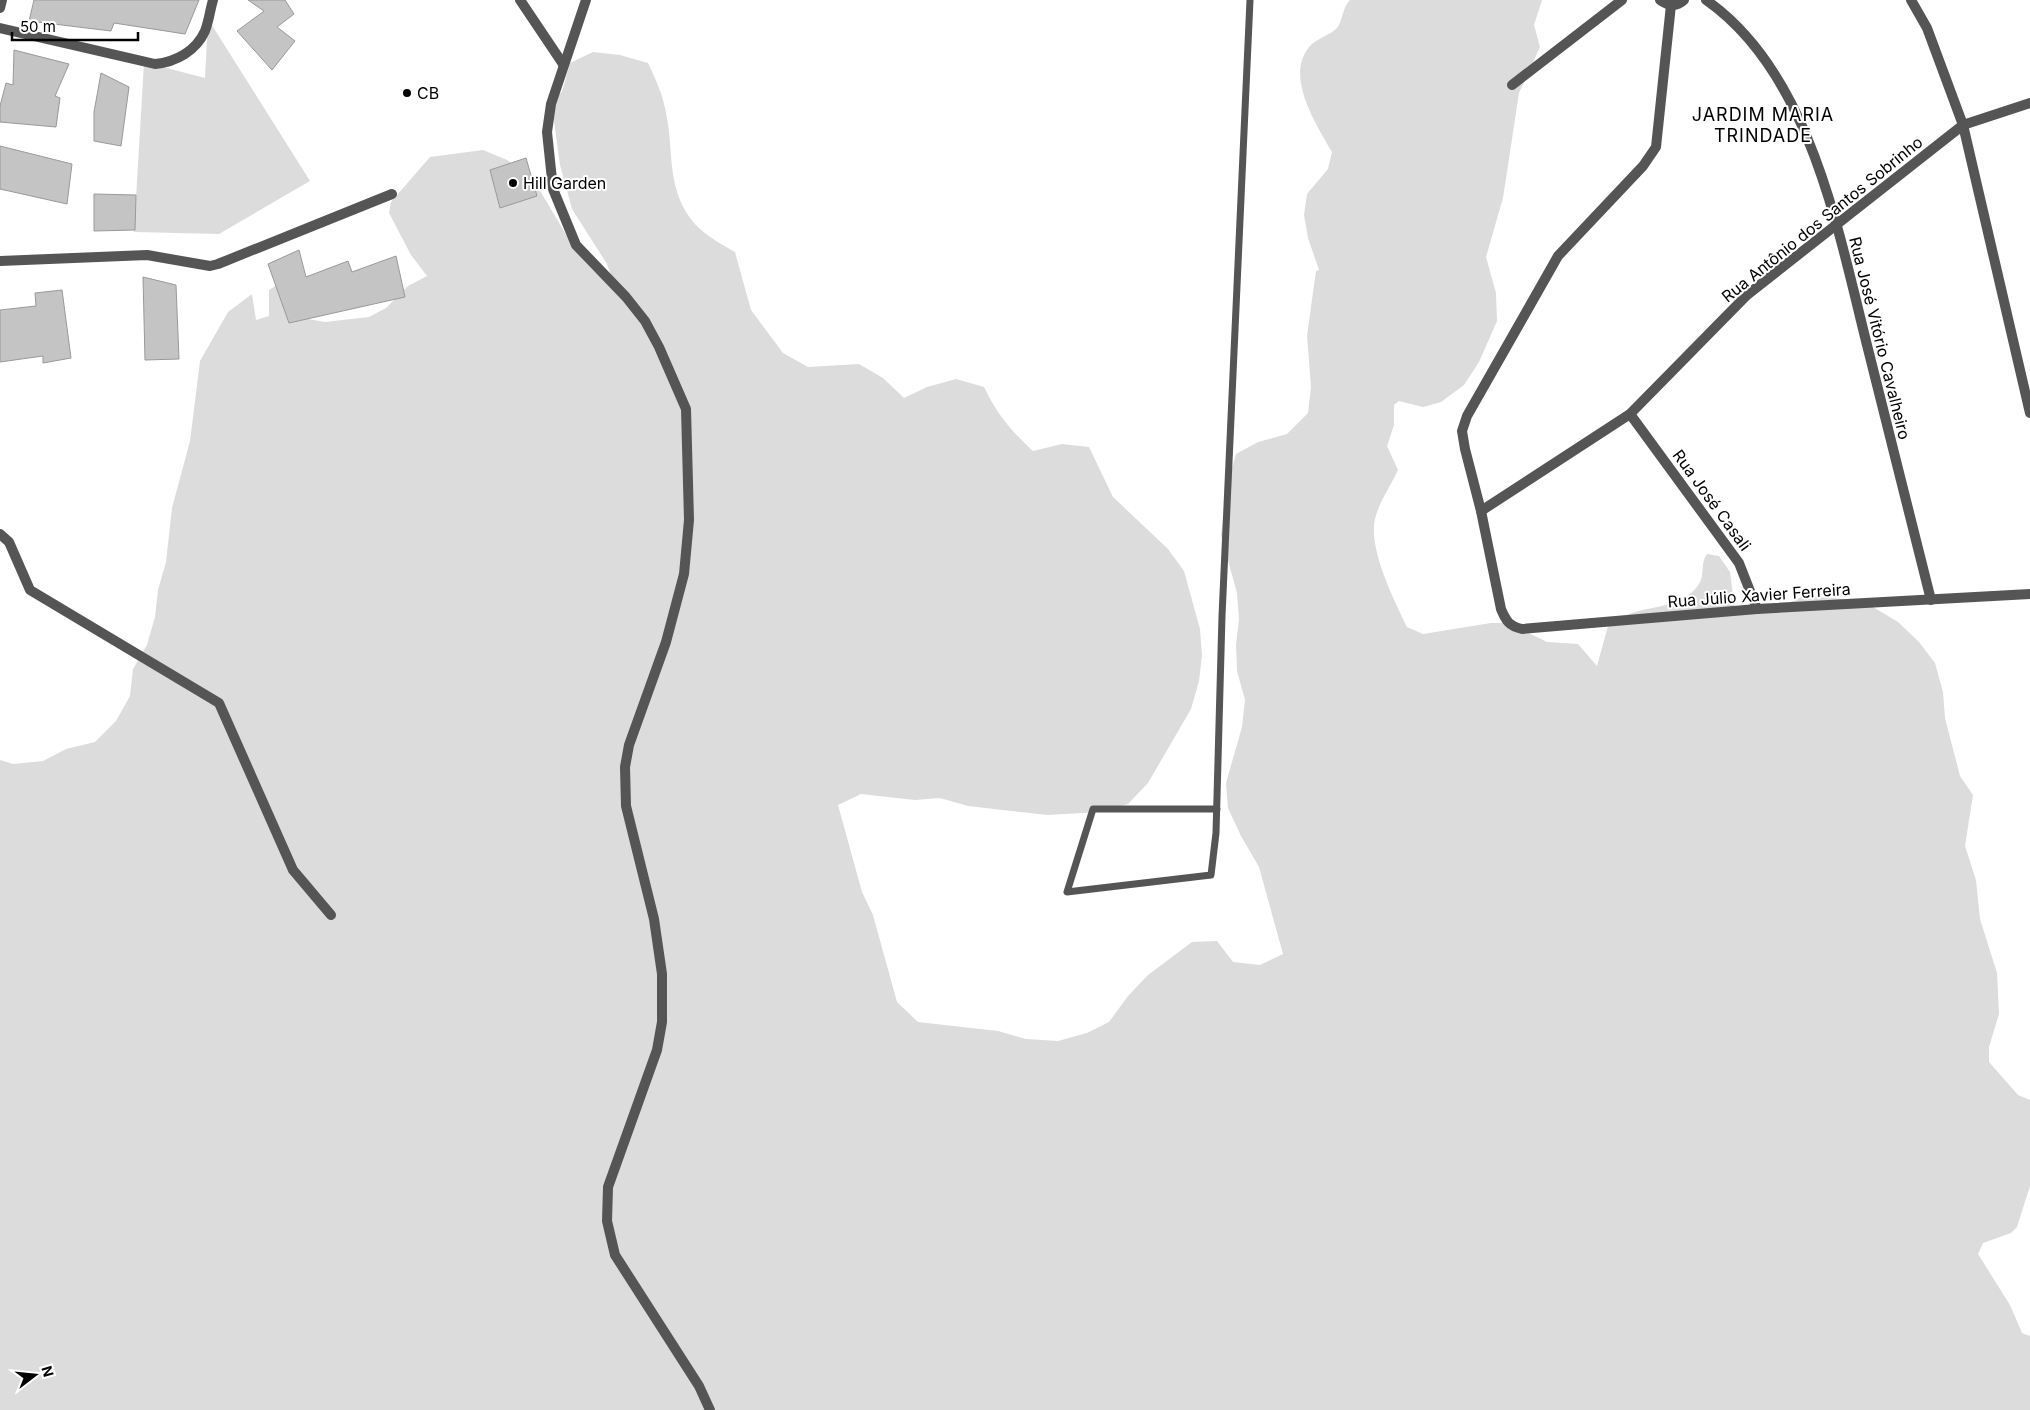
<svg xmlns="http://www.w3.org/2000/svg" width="2030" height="1410" viewBox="0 0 2030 1410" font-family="Inter,sans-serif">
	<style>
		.green { fill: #dcdcdc }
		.building { fill: #c4c4c4; stroke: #999 }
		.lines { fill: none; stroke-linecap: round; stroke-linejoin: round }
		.service { stroke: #555; stroke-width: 7 }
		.minor { stroke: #555; stroke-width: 10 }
		.tertiary { stroke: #555; stroke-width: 10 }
		.poi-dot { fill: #000; stroke: #fff; stroke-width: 2 }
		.labels { text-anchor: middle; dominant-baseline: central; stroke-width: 4; stroke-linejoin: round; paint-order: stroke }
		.poi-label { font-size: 16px; fill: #000; stroke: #fff; text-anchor: start }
		.street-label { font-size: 16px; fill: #000; stroke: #fff }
		.neighbourhood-label { font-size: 18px; letter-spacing: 1px; fill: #000; stroke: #fff }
	</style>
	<rect width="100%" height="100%" fill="#fff"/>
	<g class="green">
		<path d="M1350,0H1542L1534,25L1540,47L1519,93L1503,198L1486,257L1496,293L1497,321L1479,362L1464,385L1441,402L1423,407L1399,401L1394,405V425L1387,446L1398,470C1391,485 1379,502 1375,519C1368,548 1394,600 1407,627L1423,634L1491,623H1508L1547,642L1578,644L1597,666L1608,626C1614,623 1619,619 1625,616C1650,604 1682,610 1699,584C1705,575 1700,563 1707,554L1719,556L1730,572L1735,610L1780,607L1803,596L1845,599L1873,607L1898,622L1919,642L1935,663L1943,692L1945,718L1960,776L1973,795L1965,846L1976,880L1980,919L1997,973L1999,1014L1989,1047V1062L2018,1095L2030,1100V1186L2017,1227L2011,1233L1983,1243L1978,1254L2010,1305L2022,1333L2030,1336V1410H0V760L13,764L43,761L66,749L95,742L116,721L130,696L133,669L147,645L155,617L158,590L166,562L172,508L190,441L200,361L228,312L252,294L256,320L269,316V290L277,285L299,314L308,319L325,322L369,317L386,308L408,286L427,276L411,255L389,213L391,202L430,157L483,150L507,160L532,177L568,238L614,285L607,264L572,209L560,165L554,121L555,97L562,92L570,63L593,52L620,55L648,63C656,80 663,95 666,113C674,149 666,184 690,218C701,233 719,243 735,252L751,310L783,353L808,367L859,364L883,378L904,398L927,387L956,379L984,387C997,414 1011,431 1033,451L1062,444L1089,447L1113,497L1168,549L1184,571L1200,629L1202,655L1199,681L1191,709L1148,783L1128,804L1099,812L1048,815L968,806L940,798L915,800L861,794L838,805L862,892L873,915L897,1002L918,1022L998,1031L1026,1039L1058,1041L1087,1033L1109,1022L1128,996L1148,975L1192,942L1217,941L1233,962L1260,965L1283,954L1259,867L1241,836L1228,808L1226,783L1242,727L1245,700L1237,671L1236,645L1239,619L1237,593L1221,535L1228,482L1236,454L1258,442L1287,434L1308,413L1311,387L1307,336L1316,271L1319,270L1308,238L1304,215L1307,194L1328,169L1332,152C1316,124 1283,74 1311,45C1318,38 1330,35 1337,28C1343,20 1342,8 1350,0Z"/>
		<polygon points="208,19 310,181 219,234 134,232 144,62 205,78"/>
	</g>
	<g class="building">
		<polygon points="34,0 199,0 185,34 114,23 111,31 29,21"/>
		<polygon points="248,0 285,0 294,14 277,27 295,41 272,70 237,31 264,11"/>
		<polygon points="14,50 69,64 55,96 60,98 56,127 0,122 0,106 6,83 13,85"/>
		<polygon points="101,73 129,87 121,146 94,141 94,112"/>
		<polygon points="0,146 72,164 67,204 0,189"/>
		<polygon points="526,158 537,196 500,208 490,170"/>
		<polygon points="94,194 136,195 135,230 94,231"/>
		<polygon points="299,250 306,277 348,261 352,272 396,256 405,297 289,323 268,264"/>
		<polygon points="143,277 176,285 179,359 145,360"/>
		<polygon points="62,290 71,358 43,363 43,356 0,362 0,310 36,306 35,293"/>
	</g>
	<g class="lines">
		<polyline class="service" points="1217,809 1093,809 1067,892 1211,875 1216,833 1222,616 1250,0"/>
		<g class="minor">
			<polyline points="520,0 563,64"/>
			<path d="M1660,0C1668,6 1677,7 1684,0"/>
			<path d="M1706,0C1812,74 1839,236 1869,353C1889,435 1910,517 1931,600"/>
			<polyline points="1911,0 1927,28 1963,125 2030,413"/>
			<path d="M1671,5L1656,147L1643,166L1558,256L1467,416L1462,431L1465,449L1481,511L1501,609C1506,621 1509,626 1522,629L1757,609L2030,594"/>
			<polyline points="0,8 2,0"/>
			<path d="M0,28L155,64C176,62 196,51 205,31C209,21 210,10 213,0"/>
			<polyline points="1512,85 1622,0"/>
			<polyline points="0,261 147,255 210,266 218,264 392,194"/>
			<polyline points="1630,414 1739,563 1757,609"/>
			<polyline points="1481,511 1630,414 1747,295 1963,125 2030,103"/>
			<polyline points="0,534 9,542 30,590 219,703 293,870 331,915"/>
		</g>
		<polyline class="tertiary" points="586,0 551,104 547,132 553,189 576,245 626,297 645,321 659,347 686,409 689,520 684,574 666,642 629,745 625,767 626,806 654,919 662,974 662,1022 657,1050 608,1187 607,1221 615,1255 699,1386 710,1410"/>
	</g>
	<g class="poi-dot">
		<circle cx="407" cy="93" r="5"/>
		<circle cx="513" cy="183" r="5"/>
	</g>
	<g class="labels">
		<g class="poi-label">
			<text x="417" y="93">CB</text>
			<text x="523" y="183">Hill Garden</text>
		</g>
		<g class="street-label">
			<text transform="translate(1822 219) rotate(-39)">Rua Antônio dos Santos Sobrinho</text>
			<text transform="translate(1880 338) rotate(76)">Rua José Vitório Cavalheiro</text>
			<text transform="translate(1712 500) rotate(54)">Rua José Casali</text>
			<text transform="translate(1759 595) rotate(-4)">Rua Júlio Xavier Ferreira</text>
		</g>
		<g class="neighbourhood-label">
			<text x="1763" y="114">JARDIM MARIA<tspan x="1763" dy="21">TRINDADE</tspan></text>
		</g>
	</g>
	<g transform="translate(35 1375) rotate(74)" stroke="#ffffff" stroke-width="4" paint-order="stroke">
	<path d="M0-4L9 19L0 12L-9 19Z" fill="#000000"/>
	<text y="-8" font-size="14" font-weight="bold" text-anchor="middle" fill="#000000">N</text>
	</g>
	<path d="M12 32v8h126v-8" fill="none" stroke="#000000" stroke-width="2.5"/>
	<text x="20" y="32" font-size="15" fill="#000000" stroke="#ffffff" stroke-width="4" paint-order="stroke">50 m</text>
</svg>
